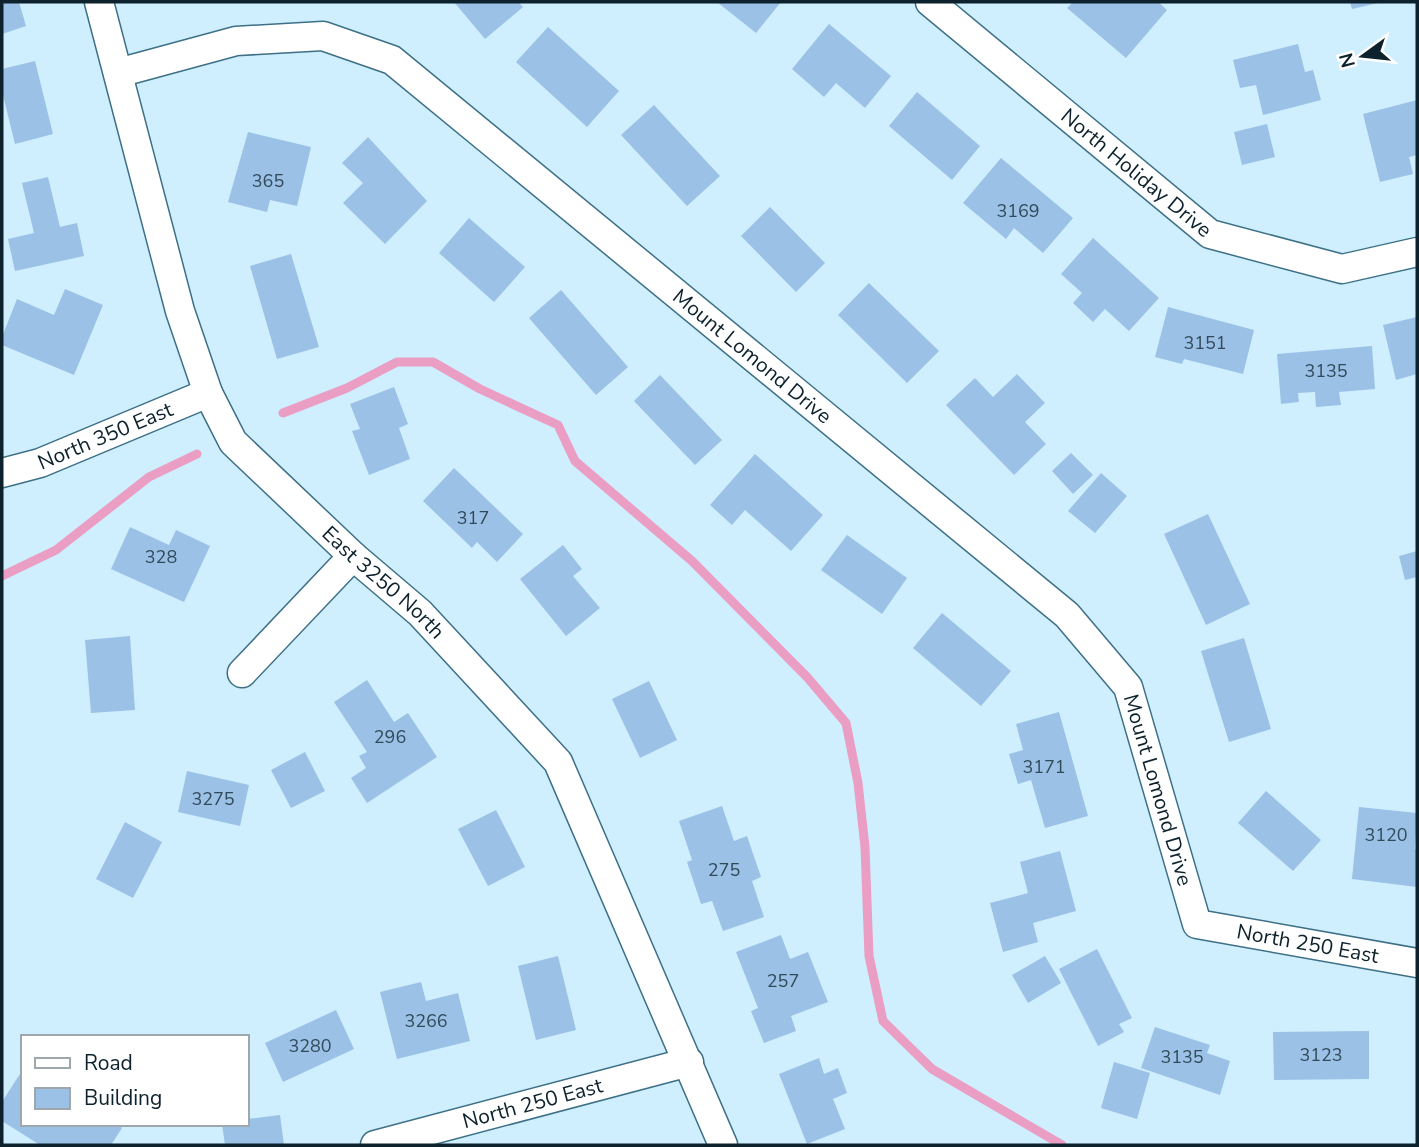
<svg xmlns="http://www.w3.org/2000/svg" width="1419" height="1147" viewBox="0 0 1419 1147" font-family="'Nunito Sans',sans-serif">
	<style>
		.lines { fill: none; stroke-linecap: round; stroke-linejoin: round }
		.stream { stroke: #ea9ec3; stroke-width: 9 }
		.building { fill: #9cc1e6 }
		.minor-casing { stroke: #3d7087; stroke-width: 31 }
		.minor { stroke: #fff; stroke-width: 28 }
		.labels { text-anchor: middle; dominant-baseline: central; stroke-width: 5; stroke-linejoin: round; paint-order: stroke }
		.number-label { font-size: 18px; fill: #314a5a }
		.street-label { font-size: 21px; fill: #0d222c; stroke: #fff }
	</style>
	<rect width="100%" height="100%" fill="#cfeffe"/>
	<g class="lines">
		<g class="stream">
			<polyline points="283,413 347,388 397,362 433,362 480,389 558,425 575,461 692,561 807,677 846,723 858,783 865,847 869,956 883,1021 932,1069 1062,1145"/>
			<polyline points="2,576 56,550 149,477 197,454"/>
		</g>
	</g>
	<g class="building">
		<polygon points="2,2 19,2 26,26 2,34"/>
		<polygon points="454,2 518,2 523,7 485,39"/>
		<polygon points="717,2 781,2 756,33"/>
		<polygon points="1073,2 1158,2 1167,10 1126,58 1067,8"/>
		<polygon points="1350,2 1377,2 1378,3 1352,9"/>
		<polygon points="829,24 891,76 865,108 836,83 824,97 792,69"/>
		<polygon points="548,27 619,91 587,127 516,62"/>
		<polygon points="1298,44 1305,72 1313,70 1321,100 1263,115 1256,85 1240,88 1233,60"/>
		<polygon points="35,61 53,134 15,144 2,91 2,69"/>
		<polygon points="917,92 980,146 952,180 889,126"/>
		<polygon points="1417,100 1417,155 1409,157 1413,174 1380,182 1363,114"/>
		<polygon points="654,105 720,176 687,206 621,135"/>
		<polygon points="1267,124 1275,157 1242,165 1234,132"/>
		<polygon points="248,132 311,147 297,206 270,200 267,212 228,202"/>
		<polygon points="368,137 427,201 385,244 343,203 363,183 342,163"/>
		<polygon points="1001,158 1073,218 1043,253 1014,228 1006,239 963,203"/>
		<polygon points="48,177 60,227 77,223 84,256 15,271 8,239 34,233 22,183"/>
		<polygon points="770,207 825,263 796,292 741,236"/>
		<polygon points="469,218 525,267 494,302 439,253"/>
		<polygon points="1093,238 1159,298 1129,331 1105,309 1093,322 1073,303 1082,293 1061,274"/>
		<polygon points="291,254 319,347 277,359 250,266"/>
		<polygon points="869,283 939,351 907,383 838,315"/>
		<polygon points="65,289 103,305 74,375 2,345 2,337 17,299 54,315"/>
		<polygon points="561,290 628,367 596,395 529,318"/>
		<polygon points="1168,307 1254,330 1243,374 1184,359 1182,364 1155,357"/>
		<polygon points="1417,317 1417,374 1396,380 1383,325"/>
		<polygon points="1372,346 1375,389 1339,392 1341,405 1316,407 1315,392 1298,393 1299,402 1281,404 1277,354"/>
		<polygon points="1017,374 1045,403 1025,422 1046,444 1014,475 946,405 975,378 993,397"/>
		<polygon points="660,375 722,440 695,465 634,401"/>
		<polygon points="394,387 408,424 399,428 410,459 369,475 352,431 360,429 350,404"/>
		<polygon points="1071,453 1093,475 1073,494 1052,471"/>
		<polygon points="755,454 823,515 791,551 745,510 732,525 710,505"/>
		<polygon points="454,468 523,534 497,562 477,542 472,548 423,501"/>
		<polygon points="1101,473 1127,496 1095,533 1068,511"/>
		<polygon points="1208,514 1250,604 1206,625 1164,534"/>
		<polygon points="130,527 169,545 176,530 210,546 184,602 111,569"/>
		<polygon points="847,535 907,578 882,614 821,570"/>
		<polygon points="563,545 582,569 573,576 600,608 566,636 520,579"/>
		<polygon points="1417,551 1417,577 1405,580 1399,556"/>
		<polygon points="942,613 1011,671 981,706 913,648"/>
		<polygon points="130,636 135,710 91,713 85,640"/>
		<polygon points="1244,638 1271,729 1229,742 1201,651"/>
		<polygon points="367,680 394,722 408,713 437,757 367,803 351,778 366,768 359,756 367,752 334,702"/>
		<polygon points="649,681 677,740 640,758 612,699"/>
		<polygon points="1059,712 1088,816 1045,828 1031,780 1018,784 1009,754 1023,750 1016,724"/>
		<polygon points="305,752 325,791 291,808 271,770"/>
		<polygon points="187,771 249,785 240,826 178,812"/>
		<polygon points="1266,791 1321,840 1293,871 1238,823"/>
		<polygon points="722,806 734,841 747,836 761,877 752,881 764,917 723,931 712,901 701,904 687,862 692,860 679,821"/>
		<polygon points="1359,807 1417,813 1415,849 1417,849 1417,887 1352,879"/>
		<polygon points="496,810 525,867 488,886 458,829"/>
		<polygon points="125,822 162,842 133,898 96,879"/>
		<polygon points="1060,851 1076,911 1033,923 1038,942 1003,952 990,903 1028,893 1020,862"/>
		<polygon points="781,935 790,959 808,952 828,1002 791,1016 796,1031 764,1043 751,1011 758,1008 736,952"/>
		<polygon points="1097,949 1132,1018 1119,1024 1124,1032 1098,1046 1059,969"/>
		<polygon points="558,956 576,1030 536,1040 518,966"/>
		<polygon points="1045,956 1061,983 1028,1003 1012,975"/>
		<polygon points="421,982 426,1001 458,993 470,1041 397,1059 380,992"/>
		<polygon points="336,1010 354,1049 283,1082 265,1043"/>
		<polygon points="1155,1027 1210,1045 1207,1053 1230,1061 1220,1095 1141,1068"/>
		<polygon points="1369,1031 1369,1079 1274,1080 1273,1032"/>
		<polygon points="819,1058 824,1074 838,1068 847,1093 833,1099 845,1129 807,1144 779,1074"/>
		<polygon points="1114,1062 1150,1073 1137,1119 1101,1108"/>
		<polygon points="23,1069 23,1124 116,1124 122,1128 111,1145 40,1145 2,1121 2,1102"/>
		<polygon points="280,1115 284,1145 225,1145 222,1124 247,1124 247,1119"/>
	</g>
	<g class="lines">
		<defs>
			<g id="minor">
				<path id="s1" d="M99,2L180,311L208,393L233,442L353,556L420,613L558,762L723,1145"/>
				<path id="s2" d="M930,2L1210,234L1342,269L1417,252"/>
				<path id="s3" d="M118,73L236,41L323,36L392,60L1067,615L1128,687L1197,924L1417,963"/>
				<path id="s4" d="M2,473L40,463L208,393"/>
				<polyline points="242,673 353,556"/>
				<path id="s5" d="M375,1145L689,1062"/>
			</g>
		</defs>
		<use href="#minor" class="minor-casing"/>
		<use href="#minor" class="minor"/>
	</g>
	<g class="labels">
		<g class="number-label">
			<text x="268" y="181">365</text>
			<text x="1018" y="211">3169</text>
			<text x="1205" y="343">3151</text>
			<text x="1326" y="371">3135</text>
			<text x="473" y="518">317</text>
			<text x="161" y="557">328</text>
			<text x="390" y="737">296</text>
			<text x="1044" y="767">3171</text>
			<text x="213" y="799">3275</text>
			<text x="1386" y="835">3120</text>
			<text x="724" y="870">275</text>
			<text x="783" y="981">257</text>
			<text x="426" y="1021">3266</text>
			<text x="310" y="1046">3280</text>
			<text x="1321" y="1055">3123</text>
			<text x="1182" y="1057">3135</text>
		</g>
		<g class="street-label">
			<text stroke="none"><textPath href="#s2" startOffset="268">North Holiday Drive</textPath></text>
			<text stroke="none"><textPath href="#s3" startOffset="749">Mount Lomond Drive</textPath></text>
			<text stroke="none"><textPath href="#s4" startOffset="110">North 350 East</textPath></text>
			<text stroke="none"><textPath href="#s1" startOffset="667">East 3250 North</textPath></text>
			<text stroke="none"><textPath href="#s3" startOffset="1358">Mount Lomond Drive</textPath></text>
			<text stroke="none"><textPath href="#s3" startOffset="1610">North 250 East</textPath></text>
			<text stroke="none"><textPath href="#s5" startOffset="163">North 250 East</textPath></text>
		</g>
	</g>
	<rect width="1419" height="1147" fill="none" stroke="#0d222c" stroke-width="7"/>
	<rect x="21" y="1035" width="228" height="91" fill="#ffffff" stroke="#9ea7ab" stroke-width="2"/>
	<rect x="35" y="1058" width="35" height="10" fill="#ffffff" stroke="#9ea7ab" stroke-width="2"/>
	<text x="84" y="1070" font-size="21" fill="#0d222c">Road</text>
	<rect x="35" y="1088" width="35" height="21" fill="#9cc1e6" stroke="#9ea7ab" stroke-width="2"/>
	<text x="84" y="1105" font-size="21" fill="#0d222c">Building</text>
	<g transform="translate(1363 56) rotate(255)" stroke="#ffffff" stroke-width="5" paint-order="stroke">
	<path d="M0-5L12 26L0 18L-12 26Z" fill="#0d222c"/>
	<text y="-10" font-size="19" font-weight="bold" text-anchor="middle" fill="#0d222c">N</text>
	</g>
</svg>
